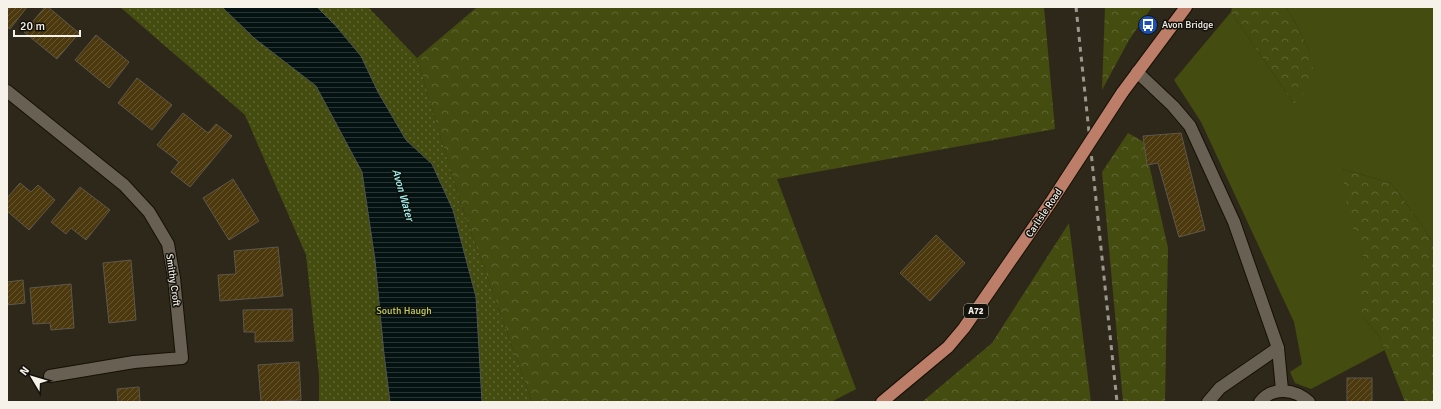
<svg xmlns="http://www.w3.org/2000/svg" width="1441" height="409" viewBox="0 0 1441 409" font-family="Signika,sans-serif">
	<style>
		.green { fill: #444c0f }
		.forest { fill: url(#forest-crowns) }
		.park { fill: url(#park-dots) }
		.water { fill: url(#water-rules); stroke: #4d5553 }
		.building { fill: url(#building-hatch); stroke: #5e574a }
		.lines { fill: none; stroke-linecap: round; stroke-linejoin: round }
		.minor-casing { stroke: #161005; stroke-width: 14 }
		.major-casing { stroke: #161005; stroke-width: 14 }
		.minor { stroke: #686153; stroke-width: 12 }
		.major { stroke: #bd7e69; stroke-width: 12 }
		.rail { stroke: #9c978c; stroke-width: 3; stroke-dasharray: 5 5; stroke-linecap: butt }
		.major-bridge-casing { stroke: #161005; stroke-width: 14; stroke-linecap: butt }
		.major-bridge { stroke: #bd7e69; stroke-width: 12 }
		.labels { text-anchor: middle; dominant-baseline: central; stroke-width: 3; stroke-linejoin: round; paint-order: stroke }
		.shield { fill: #13110b; stroke: #b2aea7; stroke-width: 1 }
		.shield-label { font-size: 9px; font-weight: bold; fill: #f6f2ea }
		.poi-label { font-size: 10px; fill: #f6f2ea; stroke: #13110b; text-anchor: start }
		.street-label { font-size: 10px; fill: #f6f2ea; stroke: #13110b }
		.park-label { font-size: 10px; fill: #c0d062; stroke: #13110b }
		.water-label { font-size: 11px; font-style: italic; fill: #a1f6f8; stroke: #13110b }
	</style>
	<defs>
		<pattern id="forest-crowns" width="20" height="18" patternUnits="userSpaceOnUse"><rect width="20" height="18" fill="#444c0f"/><path d="M2 6a3 3 0 1 1 6 0M12 15a3 3 0 1 1 6 0" fill="none" stroke="#606632"/></pattern>
		<pattern id="park-dots" width="8" height="8" patternUnits="userSpaceOnUse"><rect width="8" height="8" fill="#444c0f"/><path d="M2 2h.1M6 6h.1" fill="none" stroke="#606632" stroke-width="1.8" stroke-linecap="round"/></pattern>
		<pattern id="water-rules" width="6" height="5" patternUnits="userSpaceOnUse"><rect width="6" height="5" fill="#041212"/><path d="M0 2.5h6" fill="none" stroke="#293535"/></pattern>
		<pattern id="building-hatch" width="6" height="6" patternUnits="userSpaceOnUse"><rect width="6" height="6" fill="#4c390e"/><path d="M-1 1l2-2M0 6l6-6M5 7l2-2" fill="none" stroke="#665631"/></pattern>
	</defs>
	<rect width="100%" height="100%" fill="#2e281b"/>
	<polygon class="green" points="1286,7 1434,7 1434,244 1422,225 1391,183 1342,169 1358,240 1364,258 1363,317 1379,336 1385,350 1311,389 1295,383 1290,372 1302,364 1294,322 1201,122 1174,80 1231,12 1294,104 1310,53 1299,29"/>
	<g class="forest">
		<polygon points="477,7 1044,7 1055,129 777,179 856,389 831,402 532,402 460,201 417,58"/>
		<polygon points="1105,7 1152,7 1129,40 1102,90"/>
		<polygon points="1232,7 1286,7 1299,29 1310,53 1315,80 1294,104 1231,12"/>
		<polygon points="1128,133 1144,142 1168,248 1165,402 1123,402 1102,172"/>
		<polygon points="1342,169 1391,183 1422,225 1434,244 1434,402 1405,402 1379,336 1363,317 1358,286 1364,258 1348,214"/>
		<polygon points="1069,223 1091,402 1020,402 1017,400 1011,402 922,402 992,343"/>
	</g>
	<polygon class="park" points="120,7 368,7 417,58 460,201 532,402 319,402 319,375 306,255 245,115"/>
	<polygon class="water" points="222,7 317,7 336,26 361,56 378,92 406,140 432,164 453,210 476,297 482,402 390,402 384,354 375,260 362,172 316,86 254,38"/>
	<g class="building">
		<polygon points="7,7 27,7 10,29 7,27"/>
		<polygon points="45,7 48,7 79,33 57,59 24,32"/>
		<polygon points="96,35 129,62 109,88 75,60"/>
		<polygon points="137,78 172,105 152,130 118,103"/>
		<polygon points="183,113 208,133 216,124 232,136 190,187 171,172 179,162 157,145"/>
		<polygon points="1181,133 1205,230 1179,237 1158,163 1147,165 1143,136"/>
		<polygon points="233,179 259,221 229,240 203,198"/>
		<polygon points="20,183 31,192 38,185 55,200 29,230 7,211 7,198"/>
		<polygon points="80,187 110,210 86,240 71,228 66,234 51,222"/>
		<polygon points="936,235 965,263 930,301 900,273"/>
		<polygon points="278,247 283,296 220,301 218,275 236,274 234,251"/>
		<polygon points="131,260 136,320 109,323 103,263"/>
		<polygon points="23,280 25,303 7,305 7,282"/>
		<polygon points="71,284 74,328 51,330 50,323 33,324 30,288"/>
		<polygon points="292,309 293,341 255,342 255,332 244,332 243,310"/>
		<polygon points="299,362 301,400 261,402 258,365"/>
		<rect x="1347" y="378" width="25" height="24"/>
		<polygon points="139,387 140,402 118,402 117,389"/>
	</g>
	<g class="lines">
		<defs>
			<g id="minor">
				<polyline points="1137,72 1173,106 1190,126 1234,222 1278,348 1220,388 1208,402"/>
				<polyline points="7,91 124,185 149,212 168,244 174,278 182,358 134,362 50,376"/>
				<polyline points="1278,348 1282,390"/>
				<path d="M1260,402C1273,386 1295,389 1309,402"/>
			</g>
			<g id="major">
				<polyline points="1122,93 1186,7"/>
				<polyline points="882,402 948,347 964,328 1051,202"/>
			</g>
		</defs>
		<use href="#minor" class="minor-casing"/>
		<use href="#major" class="major-casing"/>
		<use href="#minor" class="minor"/>
		<use href="#major" class="major"/>
		<polyline class="rail" points="1076,7 1117,402"/>
		<defs>
			<polyline id="major-bridge" points="1051,202 1122,93"/>
		</defs>
		<use href="#major-bridge" class="major-bridge-casing"/>
		<use href="#major-bridge" class="major-bridge"/>
	</g>
	<defs>
		<symbol id="bus-disc" viewBox="-11 -11 22 22"><circle r="9.5" fill="#1a4fb4" stroke="#13110b"/><path d="M-5-6H5V4H4V6H2V4H-2V6H-4V4H-5ZM-3.5-4V0h7V-4ZM-3.5 1.2v1.5H-2V1.2ZM2 1.2v1.5H3.5V1.2Z" fill="#fff"/></symbol>
	</defs>
	<g fill-rule="evenodd">
		<use href="#bus-disc" x="1137" y="14" width="22" height="22"/>
	</g>
	<g class="labels">
		<rect class="shield" x="964" y="304" width="24" height="14" rx="3"/>
		<g class="shield-label">
			<text x="976" y="311">A72</text>
		</g>
		<g class="poi-label">
			<text x="1162" y="25">Avon Bridge</text>
		</g>
		<g class="street-label">
			<text transform="translate(1044 213) rotate(-56)">Carlisle Road</text>
			<text transform="translate(173 280) rotate(82)">Smithy Croft</text>
		</g>
		<g class="park-label">
			<text x="404" y="311">South Haugh</text>
		</g>
		<g class="water-label">
			<text transform="translate(403 195) rotate(74)">Avon Water</text>
		</g>
	</g>
	<rect width="1441" height="409" fill="none" stroke="#f6f2ea" stroke-width="16"/>
	<g transform="translate(32 377) rotate(308)" stroke="#13110b" stroke-width="3" paint-order="stroke">
	<path d="M0-3L7 15L0 10L-7 15Z" fill="#f6f2ea"/>
	<text y="-6" font-size="11" font-weight="bold" text-anchor="middle" fill="#f6f2ea">N</text>
	</g>
	<path d="M14 30v6h66v-6" fill="none" stroke="#f6f2ea" stroke-width="2"/>
	<text x="20" y="30" font-size="12" fill="#f6f2ea" stroke="#13110b" stroke-width="3" paint-order="stroke">20 m</text>
</svg>
